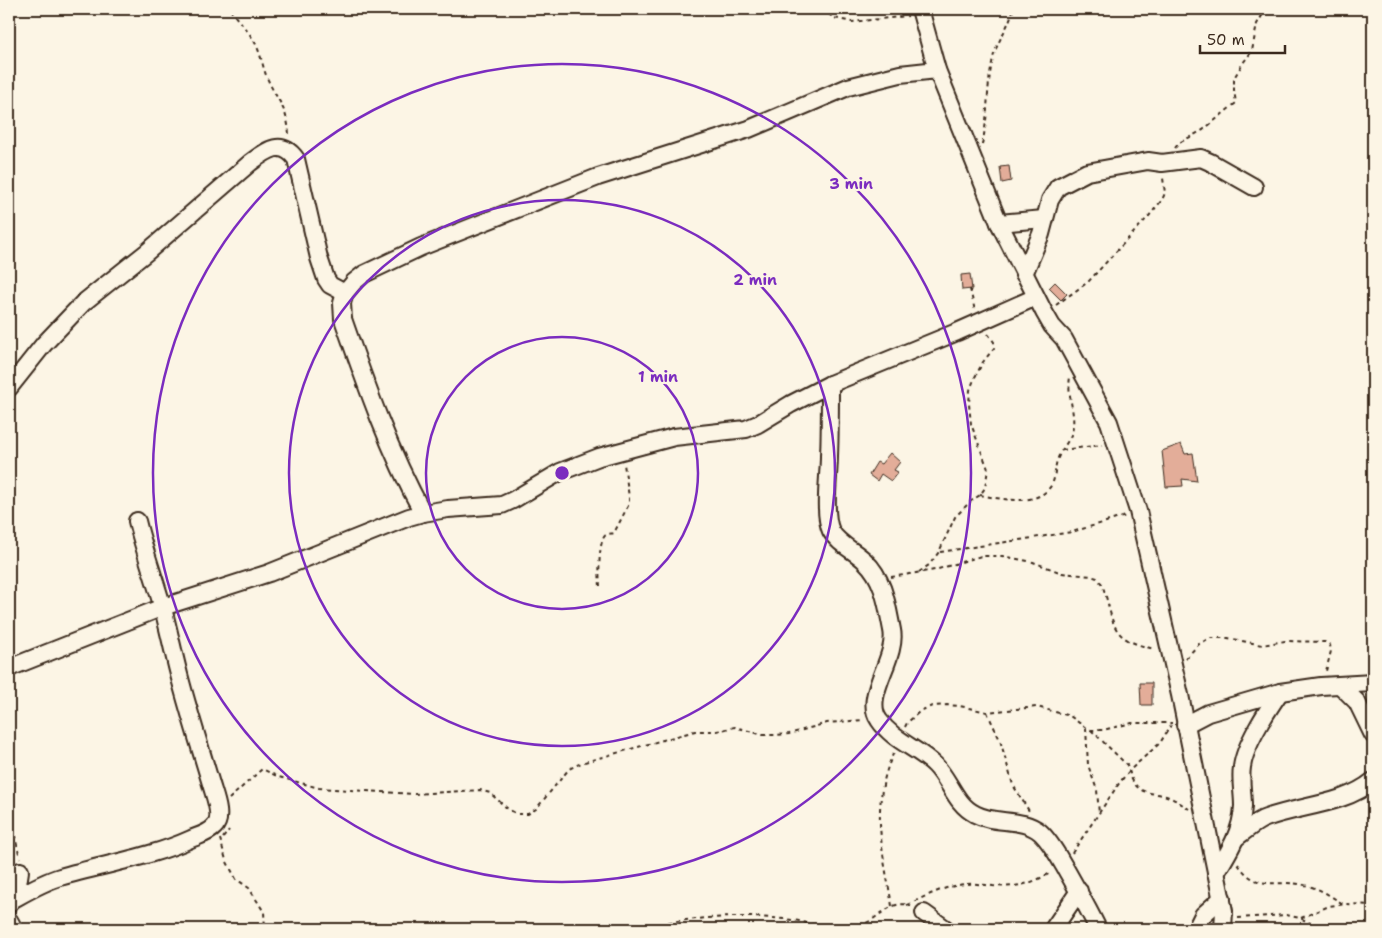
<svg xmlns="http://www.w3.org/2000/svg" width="1382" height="938" viewBox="0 0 1382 938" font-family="'Shantell Sans',sans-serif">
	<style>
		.building { fill: #e3ad99; stroke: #3b2a1e }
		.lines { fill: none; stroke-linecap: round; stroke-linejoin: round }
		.minor-casing { stroke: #3b2a1e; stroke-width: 20 }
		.path { stroke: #3b2a1e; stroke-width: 2; stroke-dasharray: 4 4; stroke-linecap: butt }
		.minor { stroke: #fcf5e5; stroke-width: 16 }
		.ring { fill: none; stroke: #7b2cbf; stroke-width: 2.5 }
		.centre { fill: #7b2cbf; stroke: #fcf5e5; stroke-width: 2.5 }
		.ring-label { font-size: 15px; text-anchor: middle; font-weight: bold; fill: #7b2cbf; stroke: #fcf5e5; stroke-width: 4.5; stroke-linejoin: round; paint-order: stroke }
	</style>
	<rect width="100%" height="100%" fill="#fcf5e5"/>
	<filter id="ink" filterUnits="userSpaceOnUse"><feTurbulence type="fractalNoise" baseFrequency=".02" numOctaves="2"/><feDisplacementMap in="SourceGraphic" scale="10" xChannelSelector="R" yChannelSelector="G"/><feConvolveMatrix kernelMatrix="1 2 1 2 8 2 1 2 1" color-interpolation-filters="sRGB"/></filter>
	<g filter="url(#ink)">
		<g class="building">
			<polygon points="1009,166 1011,181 1002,183 1000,167"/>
			<polygon points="970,274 972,289 962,290 961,275"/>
			<polygon points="1055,282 1067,294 1061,300 1049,288"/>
			<polygon points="1181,444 1185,454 1193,453 1197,481 1182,479 1183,486 1166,487 1162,451"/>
			<polygon points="890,453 900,462 894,470 898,472 891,481 881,474 877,481 869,475 877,462 881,464"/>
			<polygon points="1140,683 1152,683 1152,705 1141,705"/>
		</g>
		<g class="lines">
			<defs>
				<g id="minor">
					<polyline points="920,9 937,70 999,223 1044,312 1052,326 1064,339 1109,422 1138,511 1180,695 1224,911 1223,929"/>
					<polyline points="999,223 1044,219"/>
					<polyline points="1024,274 1041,234 1050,200 1058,187 1087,172 1148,161 1162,163 1201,158 1210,162 1254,187"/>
					<path d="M830,384C830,408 830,432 829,456C829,475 823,514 831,531C838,544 855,551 865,561C884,579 887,605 892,630C898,658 862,696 879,720C893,741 918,748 935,765C950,780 955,804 975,814C995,825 1022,817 1040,832C1050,841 1057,854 1064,866C1076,887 1088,908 1098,929"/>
					<path d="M9,388L44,344L83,303L147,252L250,163C266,151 281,138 296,159L319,258L326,279L330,285L345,293"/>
					<path d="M423,513C389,451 366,385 343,319L342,303L345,293L354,282L364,274L421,247L598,177L749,129L848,87L900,74L937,70"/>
					<polyline points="9,668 163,607 269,573 409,517 423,513 448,509 502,505 513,500 560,472 599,457 674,437 746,429 758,424 791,404 830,384 957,332 1036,297"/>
					<polyline points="1341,686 1357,702 1373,735"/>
					<polyline points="1185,725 1208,713 1280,692 1321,686 1373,683"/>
					<path d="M1237,837C1246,831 1256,821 1266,818C1301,805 1344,805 1373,781"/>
					<path d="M1216,873C1229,852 1242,831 1243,806C1243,793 1240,780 1242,767C1245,744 1267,711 1280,692"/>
					<path d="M12,900C28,891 43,882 60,877C104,864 149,858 191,839C198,836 209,833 214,827C224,818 214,795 211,784C201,750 190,716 181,682C174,657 169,630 162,605C154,577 144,550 137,521"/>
					<polyline points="10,903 17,891 20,871"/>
					<polyline points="924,913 946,929"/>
					<polyline points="9,920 14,929"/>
					<polyline points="1053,929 1079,891"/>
					<polyline points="1196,929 1203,915 1222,898"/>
				</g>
			</defs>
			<use href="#minor" class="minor-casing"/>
			<g class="path">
				<path d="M230,9C237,20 246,28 253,39C260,50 262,64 266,75C275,99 288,106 289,136"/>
				<polyline points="822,9 834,18 852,22 908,16"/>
				<path d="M1211,9C1219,14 1228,17 1234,9"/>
				<path d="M982,144C989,116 986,90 992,63C995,43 1009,28 1013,9"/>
				<polyline points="1175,148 1179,143 1203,130 1236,103 1234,90 1234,78 1243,63 1252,51 1257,24 1266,9"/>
				<polyline points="970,289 975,311"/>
				<polyline points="1056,305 1088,282 1149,216 1162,200 1165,193 1163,178"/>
				<polyline points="1062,450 1102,445"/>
				<path d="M980,495C1001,499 1039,508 1052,484C1056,476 1054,467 1058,458C1062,447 1072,439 1073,427C1075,411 1067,395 1070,377"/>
				<polyline points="940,552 1072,532 1126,516"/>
				<polyline points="919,572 929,565 939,552 955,517 971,501 980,495 985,488 988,469 971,424 969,404 970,390 975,377 983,362 994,348 994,342 988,334"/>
				<path d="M891,577L935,570L981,556H1002L1033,562L1062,573L1091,576L1097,578L1102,584C1116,623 1106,639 1155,649"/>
				<path d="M600,586C599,577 598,539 606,535C609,533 612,534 614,533L629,504V497L624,464"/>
				<polyline points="1186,658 1199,644 1210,638 1228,638 1262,645 1285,641 1325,642 1330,645 1331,651 1326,671"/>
				<polyline points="987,712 1000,740 1013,785 1029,811"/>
				<polyline points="905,727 907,723 920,711 932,706 947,705 960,706 987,712 1037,707 1070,716 1086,728 1091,730 1103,730 1132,723 1172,723"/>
				<polyline points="1086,728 1088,765 1097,790 1099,814"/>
				<path d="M1091,730L1127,765C1130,771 1130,777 1134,783C1143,796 1157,792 1169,797C1176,800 1183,805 1189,809"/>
				<polyline points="229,799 262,769 279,777 319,788 415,794 480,790 490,793 509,810 518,814 528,814 536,809 569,769 581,763 695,731 717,731 735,727 763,735 776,735 789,734 827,723 863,720"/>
				<polyline points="9,811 20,858"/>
				<polyline points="223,838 229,830"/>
				<polyline points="220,839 226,860 236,879 249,888 264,912 265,929"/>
				<polyline points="1072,853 1120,782 1130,770 1160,743 1171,725"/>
				<path d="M1238,864C1259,895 1279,877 1308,886C1321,889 1332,897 1343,904"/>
				<path d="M907,905C926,896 945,886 966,884C975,883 984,885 993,886C1018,888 1031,884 1052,872"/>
				<path d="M892,906C883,851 869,806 894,752"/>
				<polyline points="1238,918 1286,915 1300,918 1322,929"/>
				<polyline points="1301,918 1329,906 1346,904 1373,905"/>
				<path d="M637,929C680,917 747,914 792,920C807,922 822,928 837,928C846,929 856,927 864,924C879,918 893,898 911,906"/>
			</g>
			<use href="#minor" class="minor"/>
		</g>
	</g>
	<g class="ring">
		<circle cx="562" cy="473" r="136"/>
		<circle cx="562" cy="473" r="273"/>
		<circle cx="562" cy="473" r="409"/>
	</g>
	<circle cx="562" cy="473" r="8" class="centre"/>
	<g class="ring-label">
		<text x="851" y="189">3 min</text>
		<text x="755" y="285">2 min</text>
		<text x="658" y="382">1 min</text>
	</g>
	<rect width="1382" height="938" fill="none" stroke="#fcf5e5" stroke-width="30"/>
	<rect x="15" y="15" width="1352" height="908" fill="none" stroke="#3b2a1e" stroke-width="2" filter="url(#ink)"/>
	<path d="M1200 45v8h85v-8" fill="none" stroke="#3b2a1e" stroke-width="2.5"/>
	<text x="1207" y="45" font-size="15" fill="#3b2a1e" stroke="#fcf5e5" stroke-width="4" paint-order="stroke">50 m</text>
</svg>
